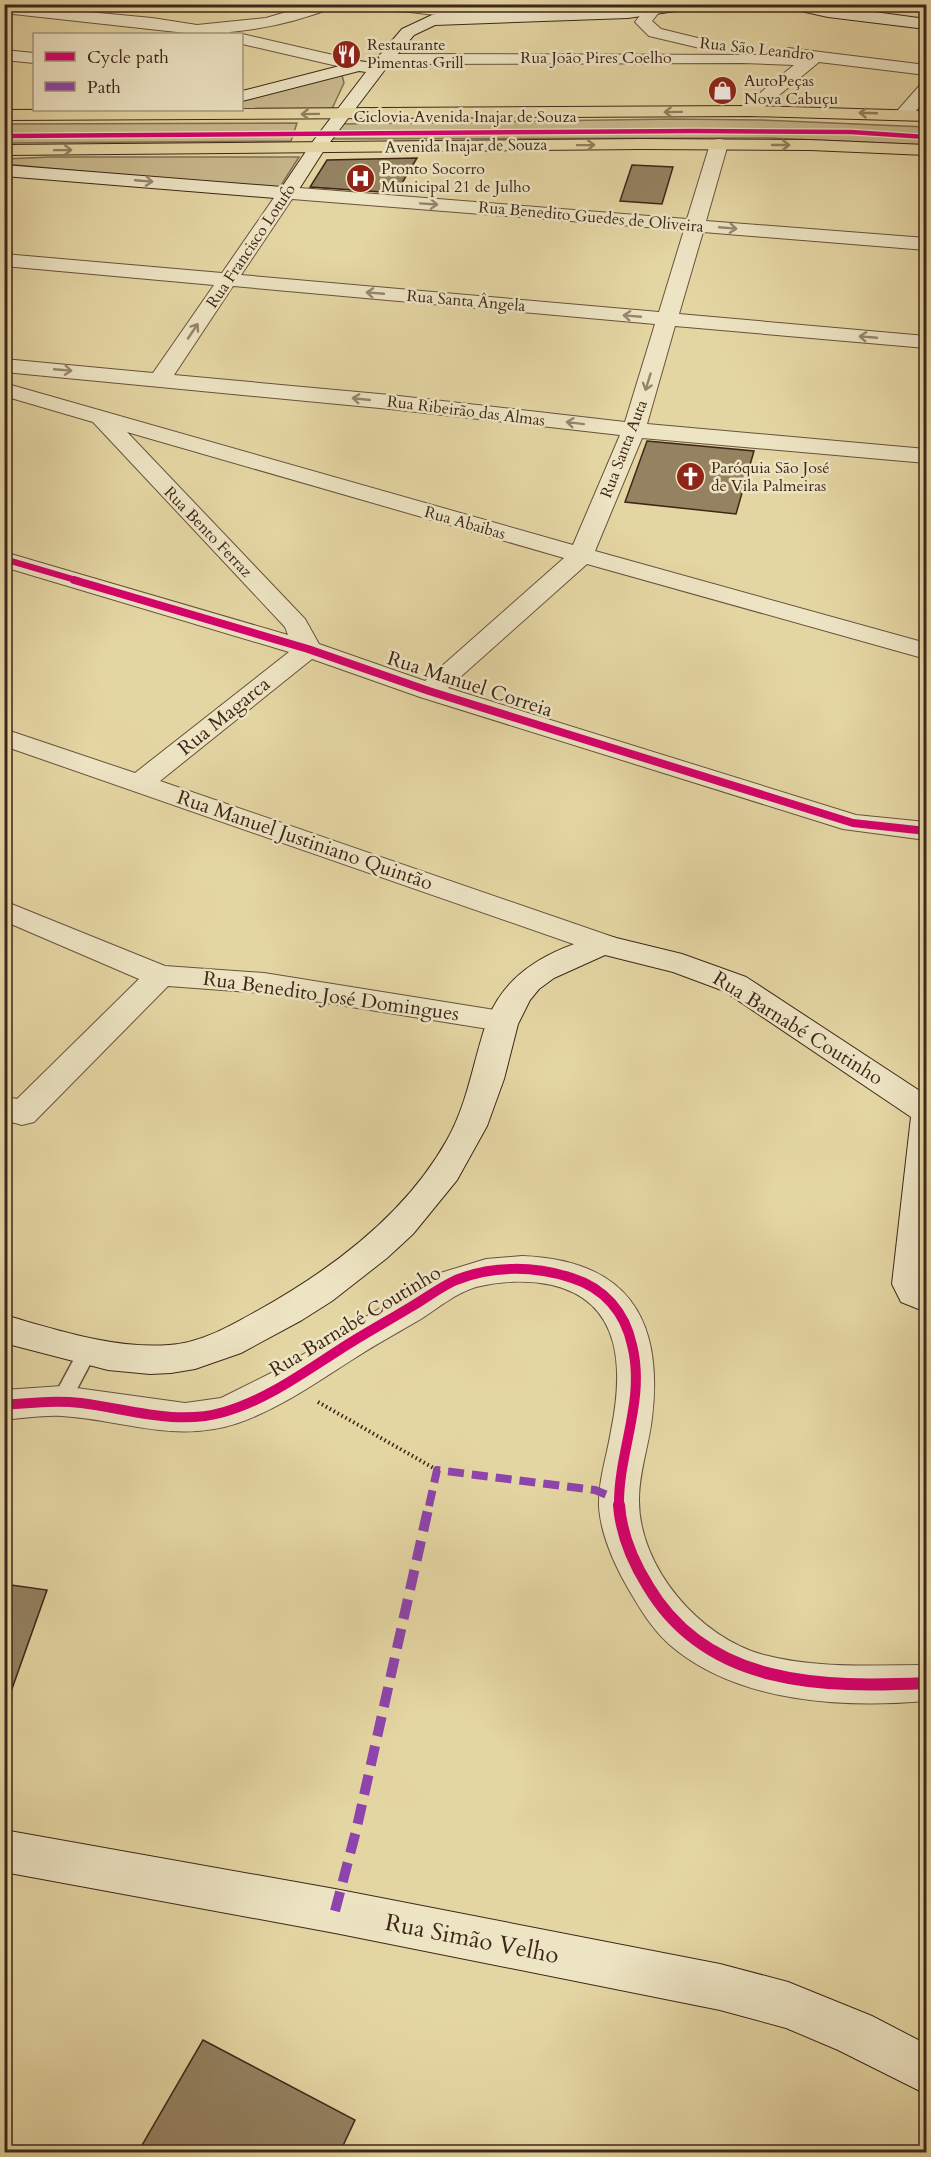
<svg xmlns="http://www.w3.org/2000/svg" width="931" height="2157" viewBox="0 0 931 2157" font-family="Cardo,serif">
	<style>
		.green { fill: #c8b88c; stroke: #836f52; stroke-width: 1.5 }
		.building { fill: #948261; stroke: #3e2619; stroke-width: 1.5 }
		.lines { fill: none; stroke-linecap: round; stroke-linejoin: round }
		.lane-casing { stroke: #68523c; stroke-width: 3 }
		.street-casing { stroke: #68523c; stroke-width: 2 }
		.secondary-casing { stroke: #3e2619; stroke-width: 2 }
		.primary-casing { stroke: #3e2619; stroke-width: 2 }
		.path { stroke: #3e2619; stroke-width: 4; stroke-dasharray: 1.5 3; stroke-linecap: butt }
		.lane { fill: #ede4c3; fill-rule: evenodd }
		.street { fill: #ede4c3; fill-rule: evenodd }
		.secondary { fill: #ede4c3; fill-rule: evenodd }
		.primary { fill: #e4d6a3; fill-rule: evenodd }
		.quiet-far1 { stroke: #8e44ad; stroke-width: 8; stroke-dasharray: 16 8; stroke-linecap: butt }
		.quiet { stroke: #8e44ad; stroke-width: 10; stroke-dasharray: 20 10; stroke-linecap: butt }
		.cycleway-far4-casing { stroke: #ede4c3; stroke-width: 7 }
		.cycleway-far3-casing { stroke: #ede4c3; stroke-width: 8 }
		.cycleway-far2-casing { stroke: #ede4c3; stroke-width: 10 }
		.cycleway-far1-casing { stroke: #ede4c3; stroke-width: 14 }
		.cycleway-casing { stroke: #ede4c3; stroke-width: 16 }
		.cycleway-far4 { stroke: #d6006c; stroke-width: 4.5 }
		.cycleway-far3 { stroke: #d6006c; stroke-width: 6 }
		.cycleway-far2 { stroke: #d6006c; stroke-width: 8 }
		.cycleway-far1 { stroke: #d6006c; stroke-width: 10 }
		.cycleway { stroke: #d6006c; stroke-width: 12 }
		.oneway { stroke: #917e5e }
		.oneway2 { stroke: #96856e }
		.labels { text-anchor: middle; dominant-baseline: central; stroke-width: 5; stroke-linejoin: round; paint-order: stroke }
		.far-poi-label { font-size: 16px; fill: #3e2619; stroke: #ede4c3; text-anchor: start }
		.far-street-label { font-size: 16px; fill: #3e2619; stroke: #ede4c3 }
		.street-label { font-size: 20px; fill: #3e2619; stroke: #ede4c3 }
		.near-street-label { font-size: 24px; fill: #3e2619; stroke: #ede4c3 }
	</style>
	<rect width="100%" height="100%" fill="#e4d6a3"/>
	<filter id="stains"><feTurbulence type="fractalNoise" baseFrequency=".00333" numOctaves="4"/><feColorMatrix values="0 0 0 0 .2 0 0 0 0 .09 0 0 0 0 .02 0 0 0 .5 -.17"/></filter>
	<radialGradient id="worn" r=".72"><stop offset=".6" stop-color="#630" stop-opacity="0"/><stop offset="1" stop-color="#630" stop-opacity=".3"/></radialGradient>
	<g class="green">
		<polygon points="342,75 344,83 330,113 242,110 242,101"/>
		<polygon points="673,119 762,120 926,127 926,145 770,138 331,139 341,124"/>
		<polygon points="297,123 291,141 5,143 5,124"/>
		<polygon points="50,157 299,157 278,190 5,164 4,159"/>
	</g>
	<g class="building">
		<polygon points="417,158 396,193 310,187 327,160"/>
		<polygon points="632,165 673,167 662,204 620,201"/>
		<polygon points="647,441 754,451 736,514 625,502"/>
		<polygon points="4,1584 47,1590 8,1700 4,1699"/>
		<polygon points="203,2040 355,2120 340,2152 138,2152"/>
	</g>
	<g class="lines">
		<defs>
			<polygon id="lane" points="88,1344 95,1346 97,1351 68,1406 61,1408 54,1406 51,1401 54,1396 81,1346"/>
			<g id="street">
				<path d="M4,4L152,18L197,25L266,18L313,4H337L335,7C301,20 266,29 230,32L231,34H195L4,13Z"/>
				<path d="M374,4H423L496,10L543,4H570L568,7C514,22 464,19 410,12C399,11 382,12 374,4Z"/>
				<polygon points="652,6 660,11 652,21 661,29 710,41 712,44 704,49 649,36 635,22 646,8"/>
				<polygon points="240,34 242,34 359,61 367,66 359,71 242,44"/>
				<polygon points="788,48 926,65 926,75 819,62 755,115 743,115 740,111 743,107 794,65 742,63 384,64 376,59 384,54 781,55 782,49"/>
				<polygon points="4,50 34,53 34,63 4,60"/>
				<polygon points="926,84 926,99 910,118 898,118 895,114 898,110 920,85"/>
				<path d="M719,139L725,140L728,144L706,221L926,238V250L703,232L679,314L926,336V348L675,326L647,424L926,449V463L642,438L595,551L926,643V659L587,564L448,688L856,815L926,822V840L843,829L420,697L312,659L160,781L616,938L620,945L616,952L605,955L4,746V729L135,773L289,652L4,567V552L288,635L285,627L93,422L4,396V383L573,545L620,435L390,409L4,372V359L153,373L214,285L4,266V254L222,273L280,189L287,187L687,219L710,144L713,140ZM292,199L684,230L659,312L241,275ZM233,286L655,324L625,422L390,395L174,375ZM127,432L564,558L425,681L319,644L305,619Z"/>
				<polygon points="4,901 165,966 264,973 501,1011 512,1014 517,1021 512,1028 501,1031 264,993 168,986 34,1122 22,1125 4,1120 4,1096 17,1099 139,979 4,921"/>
				<path d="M522,1256C627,1260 664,1318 652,1418C649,1445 639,1472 639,1499C638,1567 700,1638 764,1655C818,1669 872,1665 926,1665V1701C845,1708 743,1703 676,1650C655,1634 642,1612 629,1590C615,1566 601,1535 599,1507C598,1481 607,1456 611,1431C623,1372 624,1302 552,1285C528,1280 500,1281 476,1287C456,1293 438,1308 421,1319C399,1332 376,1344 355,1358C317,1382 281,1408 238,1423C175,1444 124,1420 62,1416C43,1415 23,1418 4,1420V1390L62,1386L185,1403L221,1398L277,1370L437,1274L486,1259Z"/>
			</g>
			<g id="secondary">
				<polygon points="653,4 697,4 689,9 628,18 435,25 414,35 390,63 324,150 294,197 287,199 4,176 4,165 282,187 311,144 366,72 359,71 242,101 242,91 359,61 373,63 402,29 432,15 628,8"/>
				<polygon points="781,4 815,4 926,19 926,29 828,17 783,7"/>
				<path d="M604,935L682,954L746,977L926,1095V1312L901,1302L892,1284L911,1117L724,991L673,972L605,955L554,978L539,989L530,1000L518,1024L504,1079L487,1126L457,1180L413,1234L387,1258L332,1301L302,1320L241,1353L195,1369L171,1373L150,1374L108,1370L4,1343V1315C58,1330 113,1349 169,1345C201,1343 230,1326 257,1311C331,1270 405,1215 447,1140C468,1103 473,1062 486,1024C504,971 553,948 604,935Z"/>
				<polygon points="4,1830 335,1889 720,1964 788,1982 872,2016 926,2044 926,2094 838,2050 786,2028 720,2010 335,1933 4,1872"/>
			</g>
			<g id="primary">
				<polygon points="749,106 926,111 926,121 749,116 4,120 4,110"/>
				<polygon points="642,139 810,140 926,145 926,155 810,150 642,149 4,155 4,145"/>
			</g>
		</defs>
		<use href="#lane" class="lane-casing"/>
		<use href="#street" class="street-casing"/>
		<use href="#secondary" class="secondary-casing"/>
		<use href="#primary" class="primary-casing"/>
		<polyline class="path" points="318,1402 437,1470"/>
		<use href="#lane" class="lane"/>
		<use href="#street" class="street"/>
		<use href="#secondary" class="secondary"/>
		<use href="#primary" class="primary"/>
		<polyline class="quiet-far1" points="429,1506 437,1470 595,1490 619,1500"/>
		<polyline class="quiet" points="335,1911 356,1831 429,1505"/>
		<defs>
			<polyline id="cycleway-far4" points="4,136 694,131 851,132 926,137"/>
			<polyline id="cycleway-far3" points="4,559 79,581"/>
			<polyline id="cycleway-far2" points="74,580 308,649 429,691 853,823 926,831"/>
			<path id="cycleway-far1" d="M4,1405C30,1403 55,1400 81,1403C129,1409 176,1426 224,1412C266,1400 303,1373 339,1350C362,1335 386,1322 409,1308C425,1299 440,1287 456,1280C493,1265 535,1266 572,1278C604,1288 625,1312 632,1345C646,1400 618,1452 619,1506"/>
			<path id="cycleway" d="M619,1505C621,1533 633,1562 648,1586C707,1686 822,1688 926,1683"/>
		</defs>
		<use href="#cycleway-far4" class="cycleway-far4-casing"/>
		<use href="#cycleway-far3" class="cycleway-far3-casing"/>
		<use href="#cycleway-far2" class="cycleway-far2-casing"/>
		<use href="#cycleway-far1" class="cycleway-far1-casing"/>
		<use href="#cycleway" class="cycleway-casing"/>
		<use href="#cycleway-far4" class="cycleway-far4"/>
		<use href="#cycleway-far3" class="cycleway-far3"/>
		<use href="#cycleway-far2" class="cycleway-far2"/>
		<use href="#cycleway-far1" class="cycleway-far1"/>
		<use href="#cycleway" class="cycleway"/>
	</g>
	<defs><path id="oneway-shaft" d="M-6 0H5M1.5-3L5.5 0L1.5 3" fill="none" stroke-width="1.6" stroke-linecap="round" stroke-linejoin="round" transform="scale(1.5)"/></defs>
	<g class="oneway">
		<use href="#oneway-shaft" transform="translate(673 112) rotate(179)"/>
		<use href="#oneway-shaft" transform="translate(868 113) rotate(-178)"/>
		<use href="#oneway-shaft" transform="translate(310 114) rotate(179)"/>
		<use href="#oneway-shaft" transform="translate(586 145) rotate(-1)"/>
		<use href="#oneway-shaft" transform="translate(781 145)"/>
		<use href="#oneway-shaft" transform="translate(63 150) rotate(-1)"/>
	</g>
	<g class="oneway2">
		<use href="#oneway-shaft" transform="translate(144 181) rotate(5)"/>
		<use href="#oneway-shaft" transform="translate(429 204) rotate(4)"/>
		<use href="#oneway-shaft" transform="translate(728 228) rotate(5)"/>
		<use href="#oneway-shaft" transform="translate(375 293) rotate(-175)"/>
		<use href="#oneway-shaft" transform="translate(632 316) rotate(-175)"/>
		<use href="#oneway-shaft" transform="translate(193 331) rotate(-56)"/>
		<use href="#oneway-shaft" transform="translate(868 337) rotate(-175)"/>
		<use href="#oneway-shaft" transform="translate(63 370) rotate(5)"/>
		<use href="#oneway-shaft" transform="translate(648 382) rotate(107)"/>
		<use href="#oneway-shaft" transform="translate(361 399) rotate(-174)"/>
		<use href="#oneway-shaft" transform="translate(575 423) rotate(-173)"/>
	</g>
	<defs>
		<symbol id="restaurant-disc" viewBox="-11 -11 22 22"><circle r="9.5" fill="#8f2418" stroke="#ede4c3"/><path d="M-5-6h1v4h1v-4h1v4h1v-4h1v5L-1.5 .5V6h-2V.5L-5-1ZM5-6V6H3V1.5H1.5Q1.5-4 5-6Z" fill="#fff"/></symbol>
		<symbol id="shop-disc" viewBox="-11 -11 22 22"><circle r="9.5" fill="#8f2418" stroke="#ede4c3"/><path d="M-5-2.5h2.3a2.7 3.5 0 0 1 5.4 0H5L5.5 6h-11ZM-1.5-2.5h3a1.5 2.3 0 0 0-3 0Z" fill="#fff"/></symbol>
		<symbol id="hospital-disc" viewBox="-11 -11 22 22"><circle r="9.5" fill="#8f2418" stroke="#ede4c3"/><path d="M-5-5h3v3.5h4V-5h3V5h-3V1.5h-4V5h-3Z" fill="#fff"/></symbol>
		<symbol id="church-disc" viewBox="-11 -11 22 22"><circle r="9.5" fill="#8f2418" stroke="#ede4c3"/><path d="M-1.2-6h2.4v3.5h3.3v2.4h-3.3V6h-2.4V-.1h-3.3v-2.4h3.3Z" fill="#fff"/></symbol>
	</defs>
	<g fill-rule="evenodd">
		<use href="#restaurant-disc" x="330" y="38" width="33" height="33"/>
		<use href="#shop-disc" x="706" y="74" width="33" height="33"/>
		<use href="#hospital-disc" x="344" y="162" width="33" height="33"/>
		<use href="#church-disc" x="674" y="460" width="33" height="33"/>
	</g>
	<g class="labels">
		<g class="far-poi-label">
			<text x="367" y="45">Restaurante<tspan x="367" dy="18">Pimentas Grill</tspan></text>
			<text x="744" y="81">AutoPeças<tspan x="744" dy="18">Nova Cabuçu</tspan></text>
			<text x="381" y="169">Pronto Socorro<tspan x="381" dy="18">Municipal 21 de Julho</tspan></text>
			<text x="711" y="468">Paróquia São José<tspan x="711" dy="18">de Vila Palmeiras</tspan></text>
		</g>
		<g class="far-street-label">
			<text transform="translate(757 49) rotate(6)">Rua São Leandro</text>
			<text x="596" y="58">Rua João Pires Coelho</text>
			<text x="465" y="117">Ciclovia Avenida Inajar de Souza</text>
			<text transform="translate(466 146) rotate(-1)">Avenida Inajar de Souza</text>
			<text transform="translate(591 217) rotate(5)">Rua Benedito Guedes de Oliveira</text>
			<text transform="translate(251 246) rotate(-56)">Rua Francisco Lotufo</text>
			<text transform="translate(466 301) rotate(5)">Rua Santa Ângela</text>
			<text transform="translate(466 411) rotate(7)">Rua Ribeirão das Almas</text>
			<text transform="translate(624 449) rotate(-69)">Rua Santa Auta</text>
			<text transform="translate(465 523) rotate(16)">Rua Abaibas</text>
			<text transform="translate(208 532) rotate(46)">Rua Bento Ferraz</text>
		</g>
		<g class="street-label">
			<text transform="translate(470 684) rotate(18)">Rua Manuel Correia</text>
			<text transform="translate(224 716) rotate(-39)">Rua Magarca</text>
			<text transform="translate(305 840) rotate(19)">Rua Manuel Justiniano Quintão</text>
			<text transform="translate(331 996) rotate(8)">Rua Benedito José Domingues</text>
			<text transform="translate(798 1028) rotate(32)">Rua Barnabé Coutinho</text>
			<text transform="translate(355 1321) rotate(-31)">Rua Barnabé Coutinho</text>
		</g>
		<g class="near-street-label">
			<text transform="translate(472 1939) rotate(11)">Rua Simão Velho</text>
		</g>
	</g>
	<rect width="931" height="2157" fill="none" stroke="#e4d6a3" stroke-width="24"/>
	<rect x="6" y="6" width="919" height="2145" fill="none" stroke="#3e2619" stroke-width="3"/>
	<rect x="12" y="12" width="907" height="2133" fill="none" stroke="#3e2619" stroke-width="1.5"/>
	<rect x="33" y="33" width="210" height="78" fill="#ede4c3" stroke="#a7987f" stroke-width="1.5"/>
	<rect x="45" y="52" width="30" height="9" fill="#d6006c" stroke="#a7987f" stroke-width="1.5"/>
	<text x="87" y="63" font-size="18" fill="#3e2619">Cycle path</text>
	<rect x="45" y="82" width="30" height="9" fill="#8e44ad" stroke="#a7987f" stroke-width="1.5"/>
	<text x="87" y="93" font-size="18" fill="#3e2619">Path</text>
	<rect width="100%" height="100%" filter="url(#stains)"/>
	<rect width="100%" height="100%" fill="url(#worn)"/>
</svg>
